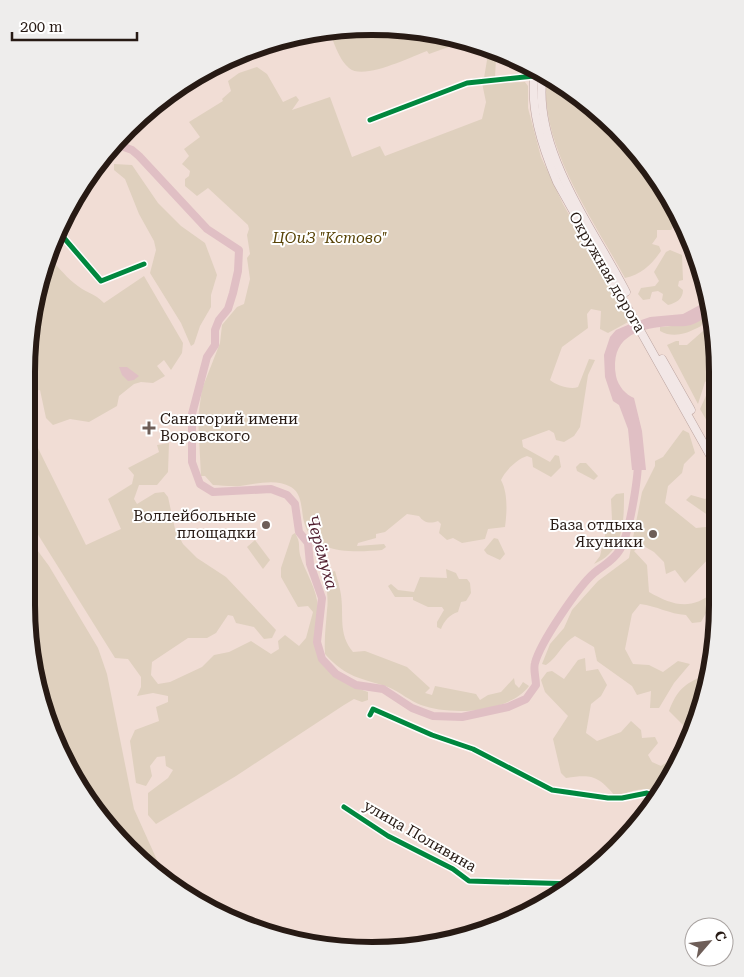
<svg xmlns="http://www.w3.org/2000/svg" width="744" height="977" viewBox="0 0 744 977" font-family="'Roboto Serif',serif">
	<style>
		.green { fill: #dfd0be }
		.water { fill: #e0bfc4 }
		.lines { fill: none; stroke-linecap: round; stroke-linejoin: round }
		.river { stroke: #e0bfc4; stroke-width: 8 }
		.street-casing { stroke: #b8a9a2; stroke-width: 7 }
		.primary-casing { stroke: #bca4a0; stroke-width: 9 }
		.street { stroke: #fdfaf9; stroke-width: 5 }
		.primary { stroke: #f2e7e6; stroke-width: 8 }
		.cycleway-casing { stroke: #fff; stroke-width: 8 }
		.cycleway { stroke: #00873e; stroke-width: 5 }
		.poi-dot { fill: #6e5e58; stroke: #fff; stroke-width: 2 }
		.labels { text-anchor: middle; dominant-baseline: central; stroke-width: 4; stroke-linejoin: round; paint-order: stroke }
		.park-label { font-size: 15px; font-style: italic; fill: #584306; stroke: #fff }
		.street-label { font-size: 15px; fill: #271a14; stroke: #fff }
		.poi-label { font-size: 15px; fill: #271a14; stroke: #fff; text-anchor: end }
		.water-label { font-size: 16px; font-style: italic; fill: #501e2f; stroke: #fff }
		.rim { fill: none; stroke: #271a14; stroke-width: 6 }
	</style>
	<rect width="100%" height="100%" fill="#f1ddd5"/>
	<g class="green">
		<path d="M372,26L439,33L465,41L429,54L427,51C410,57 363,81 349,68C339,60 334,42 329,31Z"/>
		<polygon points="489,48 499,51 496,58 495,78 484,78"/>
		<path d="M257,67L267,74L283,102L296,96L299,100L292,110L330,97L352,157L380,146L385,156L482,119L486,102L482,83L525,82L528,86V108L541,157L563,204L630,321L608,333L600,329L601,311L591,309L587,314L588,328L562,347L550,380C556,385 570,390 578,387L589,359L595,360L588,375L580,427L574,436L564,442L556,440L554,433L549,430L522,440L523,447L550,462L555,455L559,456L561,467L551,477L533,467L532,458L527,456C517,459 505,471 501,480C508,493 507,512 505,527L488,529L485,539L462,543L453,538L447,540L439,533L441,524L438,521C430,524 424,523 419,516L407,514L385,532L376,534V538L358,543L357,546L384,544L386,547L382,550C357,552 312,556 304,522C301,511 303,494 291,487C275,478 257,484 240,486C231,487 221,485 213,485L205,476H201L198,418L202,389L220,343L222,325L237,307L244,304L250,279L247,258L250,254L247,235L249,229L248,225L208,188L197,196L185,186V179L189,176L190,171L182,164L189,156L184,149L200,137L189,122L223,101L222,99L231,91L228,81L239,73Z"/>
		<path d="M547,75C589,98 633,140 659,180C667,191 672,205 678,218L671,230H657V237L652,244L659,246L661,251C651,265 642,274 625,278C594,221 537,142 547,75Z"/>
		<polygon points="114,164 132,165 158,203 181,226 205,243 217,275 211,295 211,307 200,326 194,344 191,346 181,323 150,273 156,250 154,241 139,214 125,179 114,170"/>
		<path d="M670,250L682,255L683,280L679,281L678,286L683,290C683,299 676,303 668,305L662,300L663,294L658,291L652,292L650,299L643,300L638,294L641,288L655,286L659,281L654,272L666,252Z"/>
		<path d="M48,257C57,265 64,275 74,283C84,292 96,294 104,303L144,276L183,343L182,353L171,370L164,360L157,366L165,376L153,383L141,382L134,384L119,396L117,406L89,422L70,419L53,425L46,418L40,390L31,391L32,433L35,442L86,545L121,529L108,499L132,484L134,475L128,468L159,452L157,445L169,443L168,472L157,485H139L134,499L137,504L155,493L164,492L168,497L175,529L183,544L197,558L226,577L276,630L272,638L264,639L254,627L236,623L233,616L228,615L216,633L207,638H188L152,662L151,675L158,684L170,682L202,667L214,655L229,652L251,641L271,654L279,649L278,641L285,635L299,646L306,638L313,612L308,606L298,607L281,577V568L292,535L295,533C301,543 298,545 300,555C305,572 318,590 318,609C319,621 314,632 315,644C316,669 346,685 368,692V700L362,702L354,699L344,705L236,776L156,824L148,815V793L168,778L173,770L166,766L165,756L157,757L150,766L152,776L146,786L136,783L130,741L135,730L159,721L156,707L168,702V696L153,693L137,696L141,687V677L128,659L115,658L27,517V350L38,282Z"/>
		<path d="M712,313L713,321L709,319L703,322L701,326C688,333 674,339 660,331V327L693,324Z"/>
		<polygon points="703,331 706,333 707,337 711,338 715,332 715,374 705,382 698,404 667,345 676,341 679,341 679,345 687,345"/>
		<polygon points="715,376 715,435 700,409"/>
		<path d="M683,430L689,433L695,453L684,464L682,473L668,486L665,503L696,528L706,527L712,518L686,500L691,495L705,499L712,495L714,480L715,552L685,583L675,570L666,574L664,562L654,552L642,545L634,551L647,565L649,592C674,606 691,611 715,591L712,602L701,622L692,623L686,615C669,614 657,606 640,604L632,614L625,649L633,664L649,665L663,672L678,661L690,664L674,683L659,708H650L651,691L637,695L632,686L597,661L594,647L575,636C562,643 559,656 546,665L542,664L550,644L564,628L572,610L598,581L629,558L642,492L655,466V461L663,457Z"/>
		<polygon points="580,463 586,463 598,476 594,480 577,471 576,467"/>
		<path d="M624,493C624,523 624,551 594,564L600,556L608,523L612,520L611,499L616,494Z"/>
		<polygon points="26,535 49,566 98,648 107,674 134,809 166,880 144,865 73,778 38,695 26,605"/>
		<polygon points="494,538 498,539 505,554 500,560 487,554 484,550"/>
		<polygon points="255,540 270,560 263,569 247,547"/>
		<path d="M446,569L456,573L459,579H467L470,583L471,593L466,601L461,602L458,612C450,614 444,621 441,629L437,627V622L444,610L442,607H428L413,600V597H395L388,586L391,584L398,590L414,592L420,577L447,578Z"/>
		<path d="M335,571C337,579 340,587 341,595C344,616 338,634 353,652L365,651L407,667L430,688L425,693L432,695L435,686L476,694L480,700L488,695L501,692L514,678L515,684L519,688L523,682L529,686C509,713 451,716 421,705C410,701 400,692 388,687C359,677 348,679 325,654C324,638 326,625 327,610C329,597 325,586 327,573Z"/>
		<path d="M585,658L586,671L598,669L607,685L601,696L591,704L586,733L597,741L621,732L631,721L641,730L642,738L655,737L658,743L648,755L652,762L661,766L681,753L661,795C645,784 632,791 616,797C598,776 593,774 566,778L561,773L553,739L568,716L545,692L541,680L547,672L552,671L564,679L578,660Z"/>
		<path d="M709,673L699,716L692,731L686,728L669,711C678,687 687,683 709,673Z"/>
	</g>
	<g class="water">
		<path d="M709,300L712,313C705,317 698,323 691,325C684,327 675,326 668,326C635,329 610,338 616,376C618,386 626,395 634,398L642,431L646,470H632L628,429L619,405L613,401L605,377L604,355L610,337L616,330L630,324L650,317L683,314Z"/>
		<polygon points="119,367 127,367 139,376 134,380 128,381 122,375"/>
	</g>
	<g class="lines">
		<path class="river" d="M116,144L132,150L139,156L207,229L239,250L238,271L233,293L228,309L219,320L215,330V345L207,357L192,414V462L200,484L213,492L271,489L287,495L295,504L299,532L308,543L310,564L322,598L317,642L322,659L336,674L356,685L383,689L412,708L433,716L462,717L508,707L526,699L536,685C536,678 533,669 535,663C540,643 578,587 594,573C603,565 612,562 619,551C629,538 638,479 638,461"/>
		<defs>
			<g id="street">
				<polyline points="370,120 467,83 534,76"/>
				<polyline points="58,231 101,281 144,264"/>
				<polyline points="370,715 373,709 432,735 473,749 552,790 608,798 622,798 647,793 659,797"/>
				<polyline points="344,807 388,836 453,869 469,881 575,884"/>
			</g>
			<g id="primary">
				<path d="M535,69C529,108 542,146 557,182L715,464"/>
				<path d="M543,73C531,148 593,228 626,292"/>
				<polyline points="662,359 691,410"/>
			</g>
		</defs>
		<use href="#street" class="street-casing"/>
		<use href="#primary" class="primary-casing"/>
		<use href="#street" class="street"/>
		<use href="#primary" class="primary"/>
		<defs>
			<g id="cycleway">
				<polyline points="370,120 467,83 534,76"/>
				<polyline points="58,231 101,281 144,264"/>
				<polyline points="370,715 373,709 432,735 473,749 552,790 608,798 622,798 647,793 659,797"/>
				<polyline points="344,807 388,836 453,869 469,881 575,884"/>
			</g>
		</defs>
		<use href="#cycleway" class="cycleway-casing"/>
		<use href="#cycleway" class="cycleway"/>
	</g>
	<g class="poi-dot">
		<path d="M146.5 420.5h5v5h5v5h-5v5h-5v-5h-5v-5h5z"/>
		<circle cx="266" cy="525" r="5"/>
		<circle cx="653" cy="534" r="5"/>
	</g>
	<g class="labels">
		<g class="park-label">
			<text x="330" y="238">ЦОиЗ "Кстово"</text>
		</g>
		<g class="street-label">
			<text transform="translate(607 272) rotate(60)">Окружная дорога</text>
			<text transform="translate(420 836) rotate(30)">улица Поливина</text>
		</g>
		<g class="poi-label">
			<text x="160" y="419" text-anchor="start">Санаторий имени<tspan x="160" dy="17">Воровского</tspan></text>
			<text x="256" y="516">Воллейбольные<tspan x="256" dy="17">площадки</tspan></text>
			<text x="643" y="525">База отдыха<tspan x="643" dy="17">Якуники</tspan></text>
		</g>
		<g class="water-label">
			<text transform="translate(322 552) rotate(74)">Черёмуха</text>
		</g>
	</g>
	<path d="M0 0H744V977H0ZM372 35H372A337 337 0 0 1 709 372V605A337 337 0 0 1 372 942H372A337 337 0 0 1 35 605V372A337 337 0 0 1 372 35Z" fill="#eeedec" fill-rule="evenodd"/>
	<path class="rim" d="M372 35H372A337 337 0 0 1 709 372V605A337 337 0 0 1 372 942H372A337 337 0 0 1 35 605V372A337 337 0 0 1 372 35Z"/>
	<g transform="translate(709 942) rotate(62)"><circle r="24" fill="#ffffff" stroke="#a9a3a1"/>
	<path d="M0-4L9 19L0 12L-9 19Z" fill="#6e5e58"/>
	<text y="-8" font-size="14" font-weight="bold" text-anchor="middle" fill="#271a14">С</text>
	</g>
	<path d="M12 32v8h125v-8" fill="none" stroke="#271a14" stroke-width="2.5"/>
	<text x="20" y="32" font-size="15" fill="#271a14" stroke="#ffffff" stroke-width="4" paint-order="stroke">200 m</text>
</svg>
